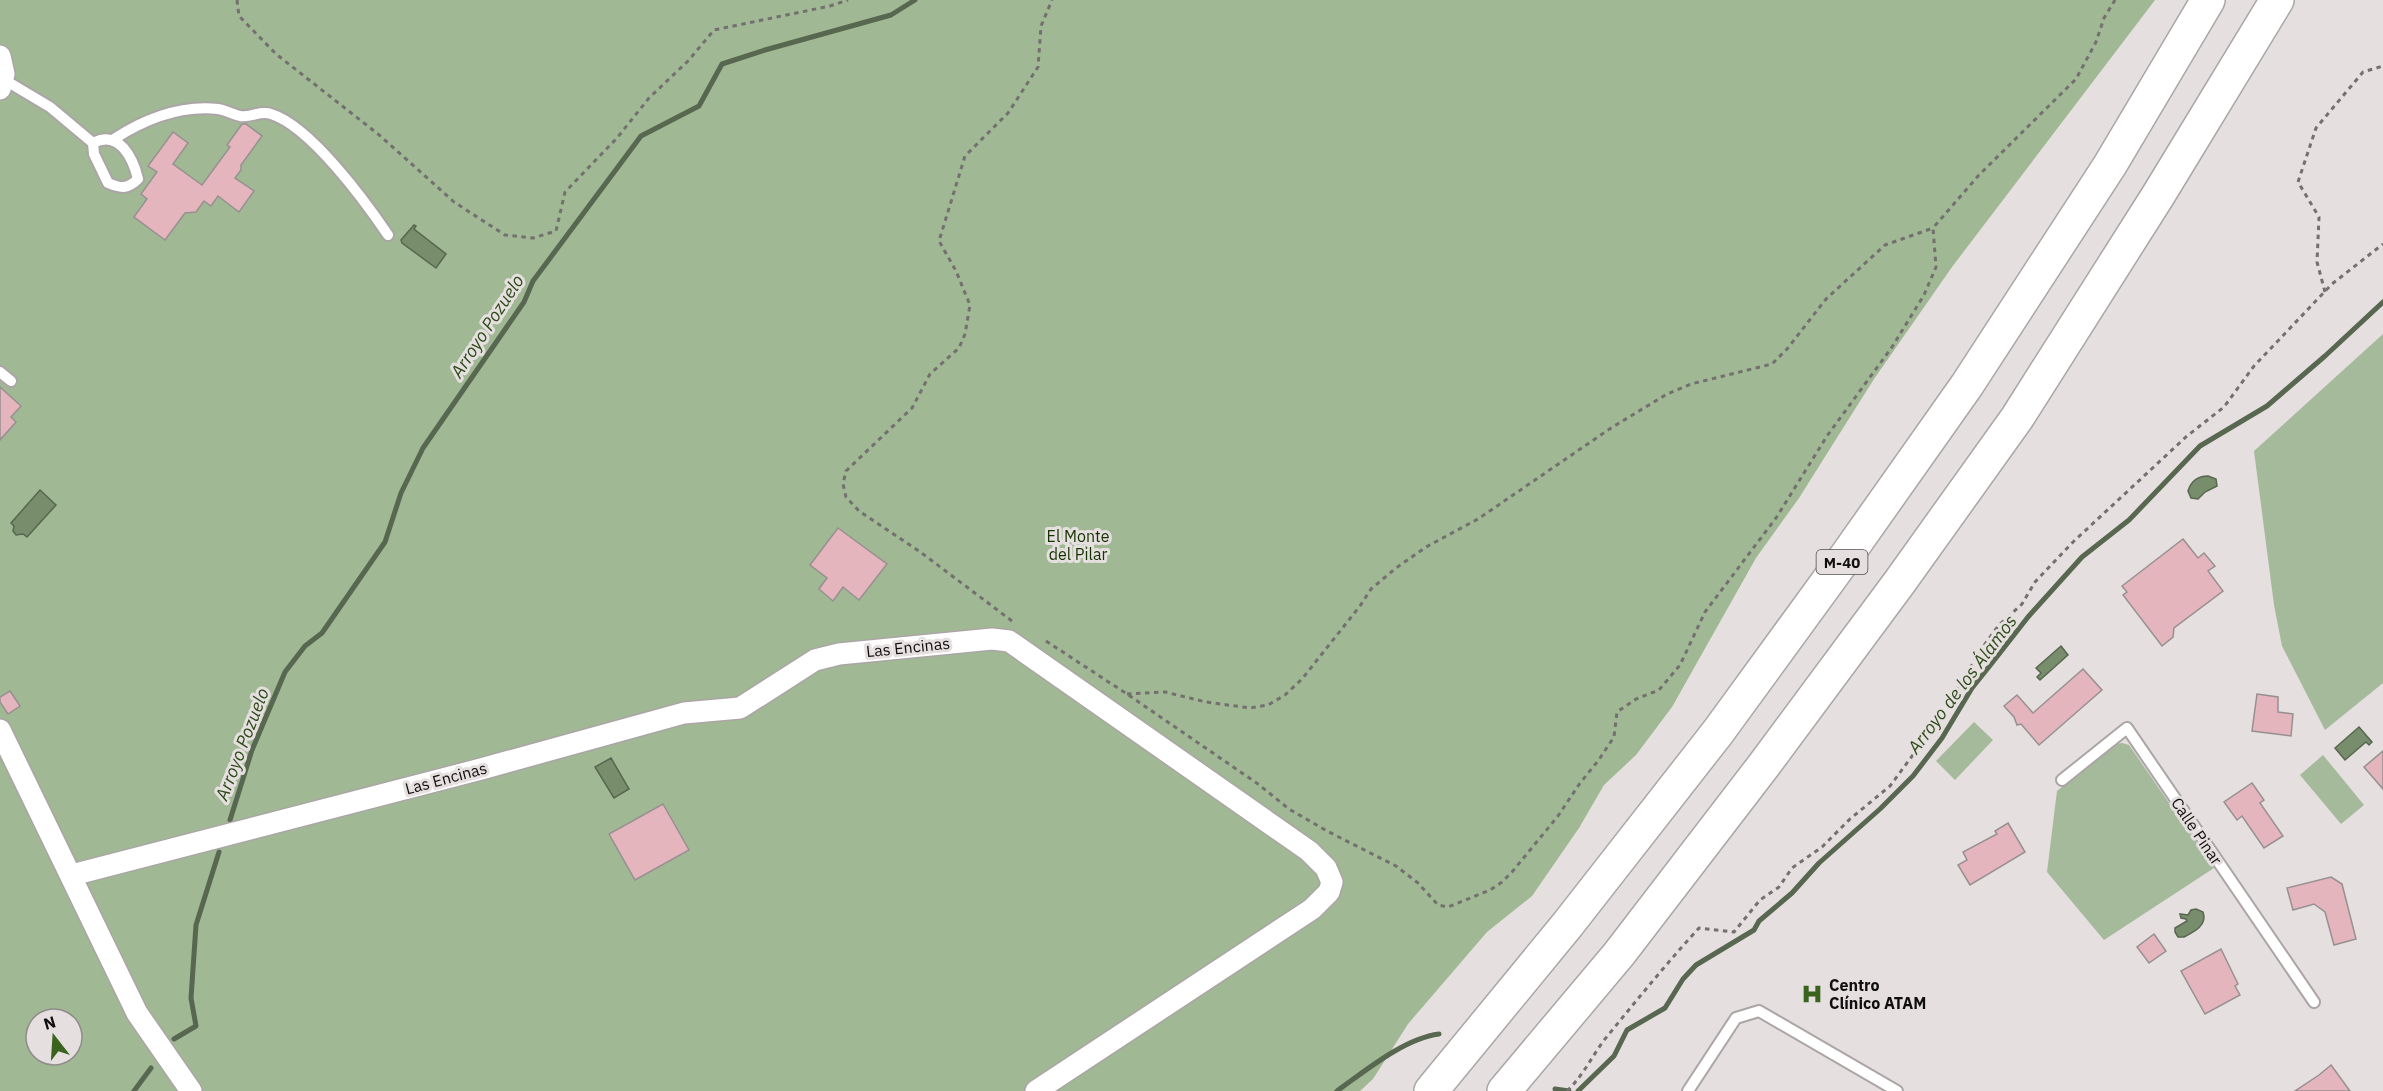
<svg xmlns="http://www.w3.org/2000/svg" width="2383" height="1091" viewBox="0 0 2383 1091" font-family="'IBM Plex Sans',sans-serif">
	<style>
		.green { fill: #a5b99b }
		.forest { fill: #a0b893; fill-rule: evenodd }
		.water { fill: #778d6b; stroke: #58674f; stroke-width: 1.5 }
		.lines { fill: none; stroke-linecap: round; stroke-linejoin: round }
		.stream { stroke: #58674f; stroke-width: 5 }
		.building { fill: #e5b5be; stroke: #979091; stroke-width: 1.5 }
		.service-casing { stroke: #aba5a6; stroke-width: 14 }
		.minor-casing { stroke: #aba5a6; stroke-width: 24 }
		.motorway-casing { stroke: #aba5a6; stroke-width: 36 }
		.path { stroke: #747070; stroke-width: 3; stroke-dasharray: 4.5 4.5; stroke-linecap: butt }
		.service { stroke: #fff; stroke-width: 10 }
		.minor { stroke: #fff; stroke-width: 21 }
		.motorway { stroke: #fff; stroke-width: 33 }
		.labels { text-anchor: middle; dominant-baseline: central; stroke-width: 6; stroke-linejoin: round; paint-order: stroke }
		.shield { fill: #e6dfe0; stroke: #504d4d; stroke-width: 1.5 }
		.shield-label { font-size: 15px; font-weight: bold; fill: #100e0e }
		.park-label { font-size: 16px; fill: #163400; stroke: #e6dfe0 }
		.street-label { font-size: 16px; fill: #100e0e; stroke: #e6dfe0 }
		.poi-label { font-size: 16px; font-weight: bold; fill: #100e0e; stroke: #e6dfe0; text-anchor: start }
		.water-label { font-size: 18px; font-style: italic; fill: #2c4b17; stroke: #e6dfe0 }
	</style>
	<rect width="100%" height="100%" fill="#e6dfe0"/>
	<g class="green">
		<polygon points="2383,334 2383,683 2325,730 2282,646 2274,605 2254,451"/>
		<polygon points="1974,722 1993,740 1955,780 1936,761"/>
		<polygon points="2122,743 2129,745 2214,868 2104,940 2047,872 2057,791 2116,744"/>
		<polygon points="2323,755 2364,805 2341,824 2300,775"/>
	</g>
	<path class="forest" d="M0,0H2155L1952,267L1874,379L1799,498L1756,558L1672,707L1636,755L1604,785L1579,828L1532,896L1487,932L1408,1024L1373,1079L1360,1091H0ZM36,1019H72V1055H36Z"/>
	<g class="water">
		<polygon points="414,225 416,226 414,229 446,254 436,268 402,243 401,240"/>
		<path d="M2208,476L2216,479L2217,486L2205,492L2198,499L2191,498L2188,491C2191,481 2198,476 2208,476Z"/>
		<polygon points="40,490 56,505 27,537 23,534 16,535 13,531 14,526 11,523"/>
		<polygon points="2061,646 2068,655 2040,680 2037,677 2041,673 2036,668"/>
		<polygon points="2359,727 2372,742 2369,745 2366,742 2345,760 2335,748"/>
		<polygon points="611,758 629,789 614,798 595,767"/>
		<path d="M2196,909L2203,912C2208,925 2194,932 2184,937H2178L2175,932V928L2187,921L2186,919L2181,918L2180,914L2188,915L2191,910Z"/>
	</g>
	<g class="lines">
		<g class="stream">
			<polyline points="230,820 252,750 285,672 305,646 322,633 385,542 401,493 423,448 524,302 533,281 641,136 699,106 722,64 765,50 891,15 915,0"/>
			<polyline points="174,1039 196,1026 191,998 196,925 219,852"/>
			<polyline points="1555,1089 1569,1091"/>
			<polyline points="134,1091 151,1068"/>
			<path d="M1337,1091C1365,1071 1405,1038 1439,1034"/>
			<polyline points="1578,1091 1614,1056 1627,1030 1665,1008 1683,979 1696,965 1754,930 1759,921 1792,893 1819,863 1880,809 1913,776 1942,738 1972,688 1992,663 2028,617 2082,557 2129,520 2200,446 2267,406 2325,356 2383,302"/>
		</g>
	</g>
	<g class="building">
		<polygon points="242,124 246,124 262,136 241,165 241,170 235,178 254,191 239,212 218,196 211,206 204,201 196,212 185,213 165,240 134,217 147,199 141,194 157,172 148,166 173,132 188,143 173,164 202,185 230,147 227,145"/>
		<polygon points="0,387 21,406 11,417 16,422 0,440"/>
		<polygon points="838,528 887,564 859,600 843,587 833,601 819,589 827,578 810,565"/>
		<polygon points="2183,539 2198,558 2204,553 2215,566 2208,571 2223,591 2174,628 2173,637 2162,646 2123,595 2127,592 2122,586"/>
		<polygon points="2083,669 2102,690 2039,745 2021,724 2017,725 2014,717 2004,706 2017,695 2033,713"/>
		<polygon points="10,691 20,706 8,714 0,702 0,697"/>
		<polygon points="2257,694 2278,697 2278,712 2293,714 2291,736 2252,731"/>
		<polygon points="2383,751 2383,789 2364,767"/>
		<polygon points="2252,783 2264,800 2260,803 2283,836 2264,848 2242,816 2237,820 2224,802"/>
		<polygon points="663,804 689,850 635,880 609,834"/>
		<polygon points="2008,823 2025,852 1970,885 1958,865 1967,860 1963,852 1997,834 1995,831"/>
		<polygon points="2331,877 2342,884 2356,939 2334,945 2325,912 2314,904 2293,910 2287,888"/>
		<polygon points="2154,934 2166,951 2149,963 2137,947"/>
		<polygon points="2221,949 2238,984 2235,986 2240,995 2205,1014 2181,971"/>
		<polygon points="2331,1065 2350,1091 2295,1091 2319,1075"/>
	</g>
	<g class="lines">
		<defs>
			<g id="service">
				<path d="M3,79L50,107L93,143L94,154L108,183C120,188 127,190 138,179C133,158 119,129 93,143"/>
				<path d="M114,139C145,119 180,105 218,109C225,110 232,114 240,116C251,118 260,110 271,114C310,126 365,201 388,235"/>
				<polyline points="0,372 11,381"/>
				<polyline points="2062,780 2127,728 2314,1002"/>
				<polyline points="1688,1091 1736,1018 1759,1011 1897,1091"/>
			</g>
			<g id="minor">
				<polyline points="0,56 4,74 0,89"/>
				<polyline points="0,730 137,1013 191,1091"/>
				<polyline points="72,875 481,769 684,713 740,708 815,660 839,654 992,639 1009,641 1309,851 1326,868 1332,882 1329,892 1312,909 1036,1091"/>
			</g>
			<g id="motorway">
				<polyline points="1431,1091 1568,924 1718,732 1847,555 1967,385 2110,165 2208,0"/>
				<polyline points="1504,1091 1619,954 1764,765 1899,583 2017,418 2159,194 2277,0"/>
			</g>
		</defs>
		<use href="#service" class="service-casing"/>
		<use href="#minor" class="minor-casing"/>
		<use href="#motorway" class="motorway-casing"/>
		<g class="path">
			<polyline points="237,0 239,16 276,54 378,134 454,202 505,235 533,238 556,231 565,192 617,138 649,98 688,61 714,30 830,6 848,0"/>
			<polyline points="2325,292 2317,262 2319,217 2298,182 2316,128 2363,72 2383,66"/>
			<polyline points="1012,621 919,551 859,511 846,497 843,484 846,471 912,408 930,374 959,348 965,334 970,305 956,271 939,241 965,156 1008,113 1038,67 1041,26 1052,0"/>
			<polyline points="1046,641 1127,694 1258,784 1289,809 1327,831 1396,866 1418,883 1438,905 1448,907 1490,890 1502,882 1512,872 1558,816 1580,783 1598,761 1614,737 1617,712 1636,699 1659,690 1680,665 1705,612 1776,518 1827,436 1892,347 1924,295 1936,267 1933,228 1979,175 2076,79 2096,42 2104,18 2115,0"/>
			<polyline points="1127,694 1165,692 1206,702 1250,708 1268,705 1285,695 1302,679 1360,606 1371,589 1396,568 1426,547 1478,519 1611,428 1667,394 1691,384 1772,364 1787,349 1826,299 1885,245 1933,228"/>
			<path d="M1567,1091C1583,1076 1592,1056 1605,1039C1636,1001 1666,964 1699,928L1734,932L1760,900L1779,887L1792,868L1822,847L1850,819L1890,786L1932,729L1985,644L1999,625L2022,604L2035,582L2073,542L2187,436L2224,407L2254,366L2332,284L2383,244"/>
		</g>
		<use href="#service" class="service"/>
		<use href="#minor" class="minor"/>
		<use href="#motorway" class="motorway"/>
	</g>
	<defs>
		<symbol id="hospital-bare" viewBox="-9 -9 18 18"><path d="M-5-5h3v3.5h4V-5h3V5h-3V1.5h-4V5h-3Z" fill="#3a631e" stroke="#e6dfe0" stroke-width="2.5" paint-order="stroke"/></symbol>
	</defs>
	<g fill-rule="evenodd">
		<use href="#hospital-bare" x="1797" y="979" width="30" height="30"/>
	</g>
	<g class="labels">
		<rect class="shield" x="1816.5" y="550" width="51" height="24" rx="4.5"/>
		<g class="shield-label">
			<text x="1842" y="562">M-40</text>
		</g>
		<g class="park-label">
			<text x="1078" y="536">El Monte<tspan x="1078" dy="18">del Pilar</tspan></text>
		</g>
		<g class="street-label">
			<text transform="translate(908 647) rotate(-6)">Las Encinas</text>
			<text transform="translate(446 778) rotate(-15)">Las Encinas</text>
			<text transform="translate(2197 831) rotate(56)">Calle Pinar</text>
		</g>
		<g class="poi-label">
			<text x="1829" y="985">Centro<tspan x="1829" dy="18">Clínico ATAM</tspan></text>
		</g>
		<g class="water-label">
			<text transform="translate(487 326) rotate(-57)">Arroyo Pozuelo</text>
			<text transform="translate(1962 684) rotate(-53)">Arroyo de los Álamos</text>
			<text transform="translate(242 744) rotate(-69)">Arroyo Pozuelo</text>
		</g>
	</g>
	<g transform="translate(54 1037) rotate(343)"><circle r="28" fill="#e6dfe0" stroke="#908b8c" stroke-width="1.5"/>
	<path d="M0-4.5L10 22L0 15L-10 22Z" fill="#3a631e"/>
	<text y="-9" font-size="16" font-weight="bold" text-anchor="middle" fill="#100e0e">N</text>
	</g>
</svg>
